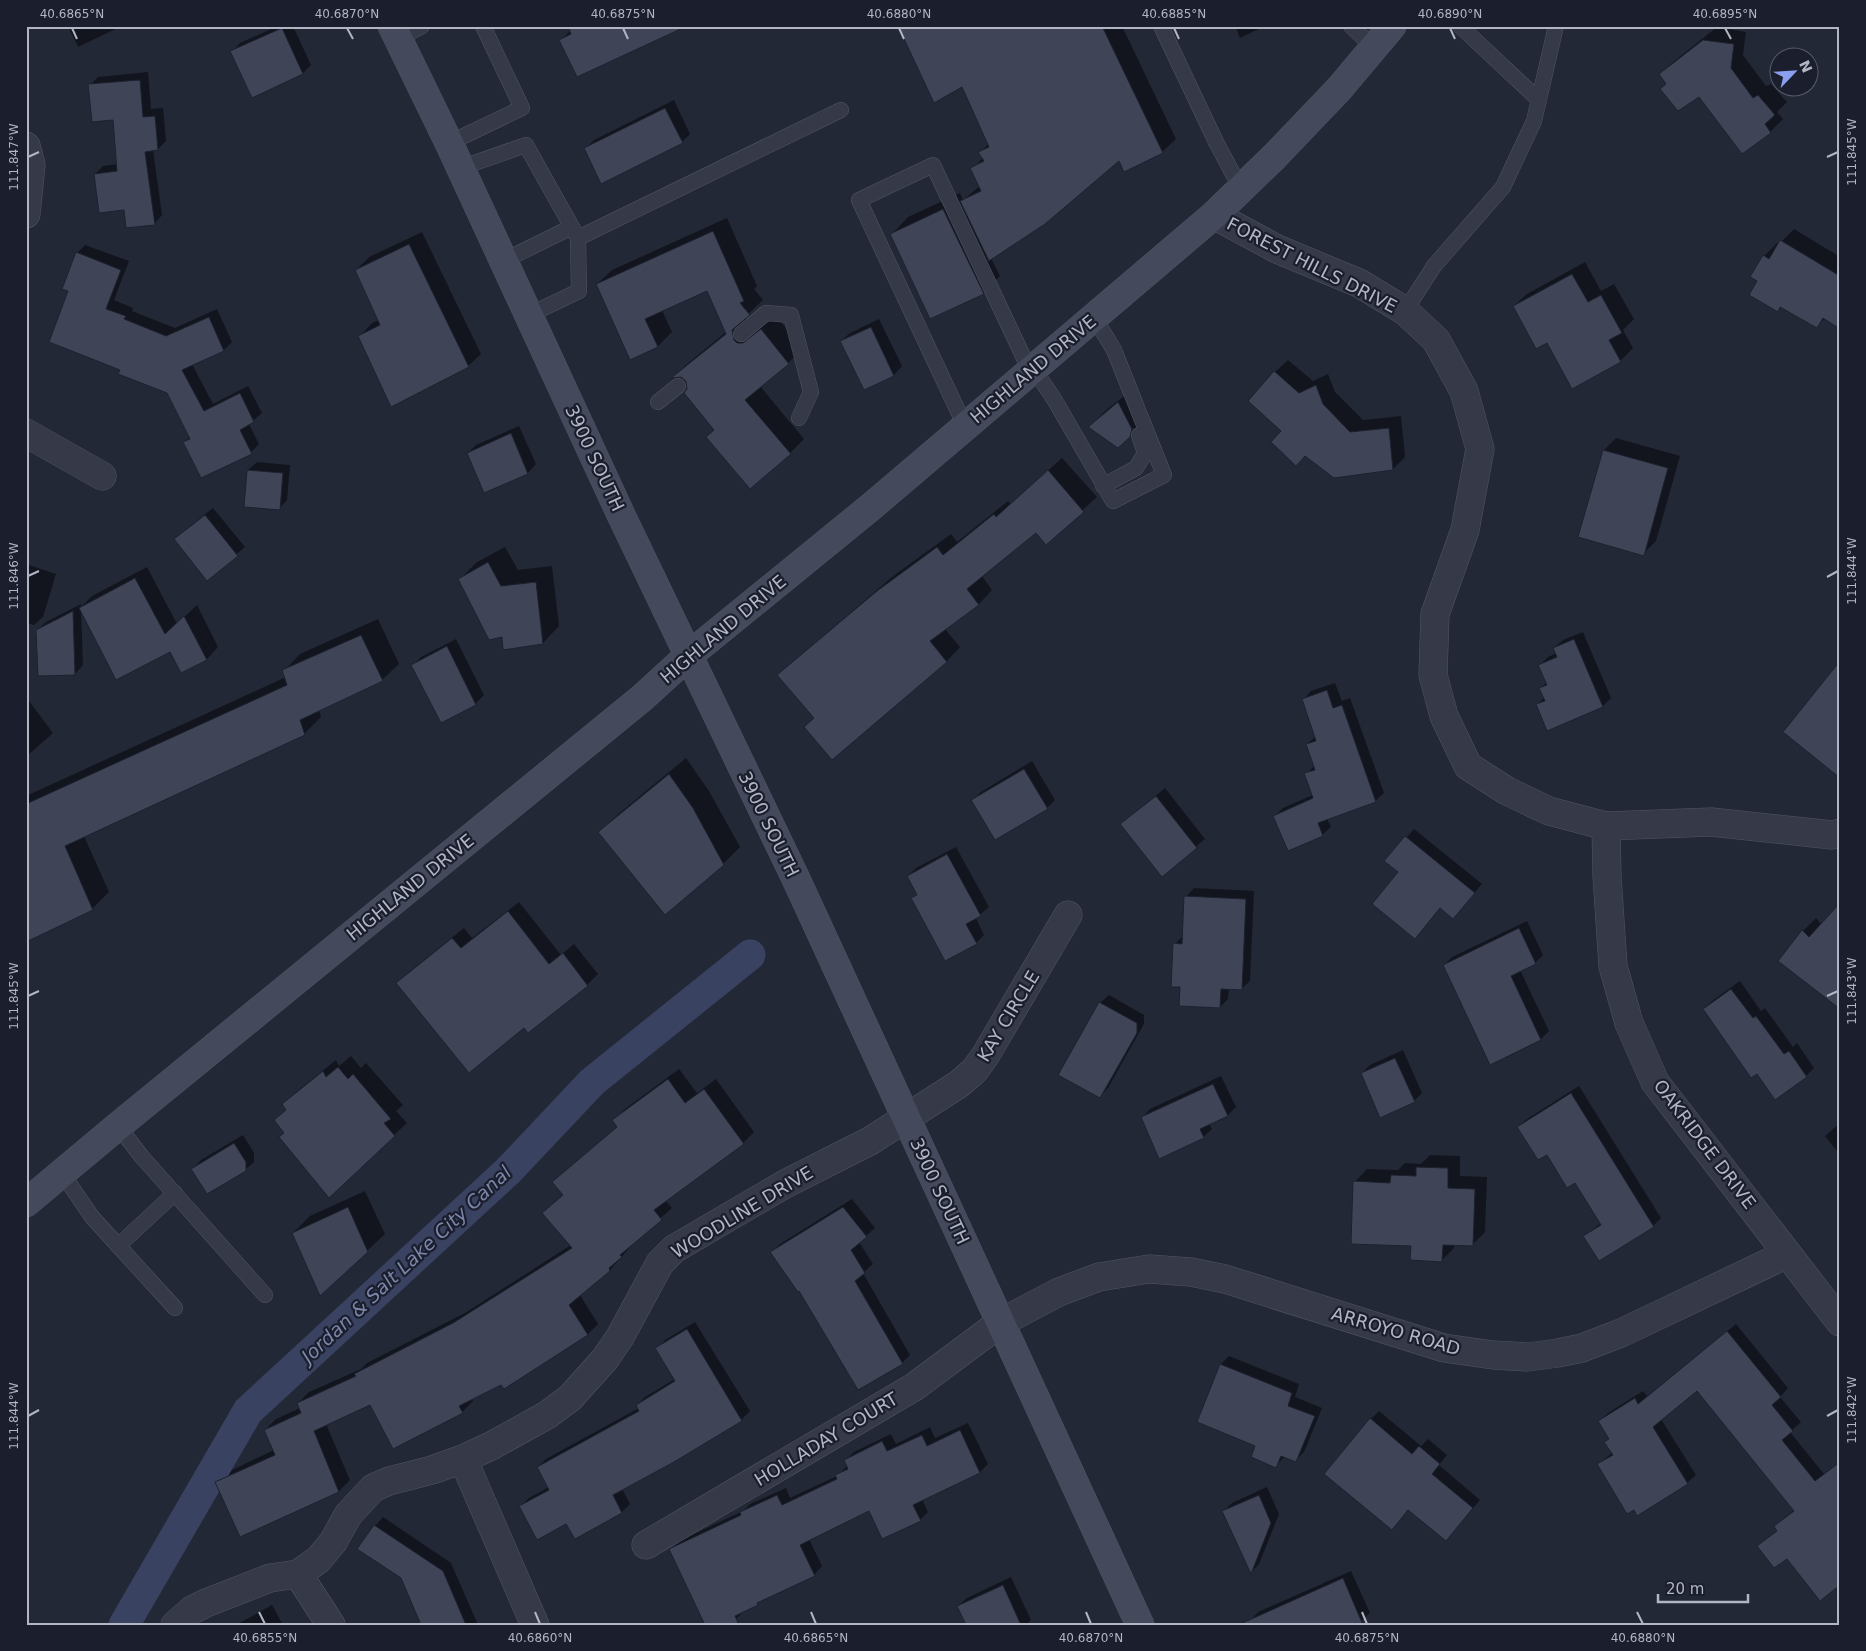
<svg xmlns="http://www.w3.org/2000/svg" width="1866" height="1651" viewBox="0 0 1866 1651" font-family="'DejaVu Sans',sans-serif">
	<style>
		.shadow { fill: #0007 }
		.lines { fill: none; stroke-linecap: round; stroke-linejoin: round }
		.canal { stroke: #394260; stroke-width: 31 }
		.building { fill: #3f4557; stroke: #1d212f }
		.lane-casing { stroke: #515563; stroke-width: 16 }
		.street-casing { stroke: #515563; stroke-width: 29 }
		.secondary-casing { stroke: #515563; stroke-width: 29 }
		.lane { stroke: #363a48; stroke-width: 15 }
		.street { stroke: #363a48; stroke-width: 28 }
		.secondary { stroke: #44495b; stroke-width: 28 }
		.ticks { fill: none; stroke: #b1b5c4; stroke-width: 2 }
		.labels { text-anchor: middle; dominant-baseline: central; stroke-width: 4.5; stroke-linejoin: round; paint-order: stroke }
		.street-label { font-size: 18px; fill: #b1b5c4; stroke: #1b1f2d }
		.water-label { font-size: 19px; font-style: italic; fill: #7b86aa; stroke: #1b1f2d }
		.neatline { fill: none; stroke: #b1b5c4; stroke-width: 2 }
		.ticks-label { font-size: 12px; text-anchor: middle; fill: #b1b5c4 }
	</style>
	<rect width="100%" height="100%" fill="#232837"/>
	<g class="shadow">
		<polygon points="68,26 122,26 78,47"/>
		<polygon points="278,26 293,26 311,65 303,73 252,96 232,52 240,43"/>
		<polygon points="684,26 561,40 571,30"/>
		<polygon points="900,26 1122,26 1176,139 1162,152 1119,159 991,258 1000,276 983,293 892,234 908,217 960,193 963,200 980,186 972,169 983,158 980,153 989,143 962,86"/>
		<polygon points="1235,26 1265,26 1240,38"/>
		<polygon points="1717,27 1746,32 1743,55 1766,86 1771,84 1787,102 1777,112 1783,119 1770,132 1742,152 1699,95 1660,74 1673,62"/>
		<polygon points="148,72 151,109 163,108 166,141 158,149 153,150 162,215 154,224 125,208 95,174 103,166 118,164 114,119 90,85 98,77"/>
		<polygon points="674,100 690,134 682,142 585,149 594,140"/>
		<polygon points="727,218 757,286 754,289 763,300 746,316 747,325 752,329 758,329 776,316 803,349 788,363 760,386 804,439 790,453 715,430 688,389 687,380 681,376 674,376 687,364 726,332 707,289 662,310 672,332 658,346 631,358 597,284 612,270"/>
		<polygon points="1794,229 1837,255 1840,253 1840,327 1825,318 1816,327 1781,306 1777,310 1759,280 1752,276 1764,256 1777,243 1779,244"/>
		<polygon points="422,232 481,354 468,366 360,336 372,323 379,320 356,270 369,257"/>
		<polygon points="85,245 129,261 114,300 133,308 132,311 175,328 217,309 232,342 224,350 192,364 213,404 248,386 262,413 249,424 259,444 251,452 184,443 190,437 168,392 121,370 69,291 77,253"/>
		<polygon points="1585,262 1601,291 1614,284 1634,319 1623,330 1633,348 1620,361 1572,387 1547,341 1514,306 1527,294"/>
		<polygon points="879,319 902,366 894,375 864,389 841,341 850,333"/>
		<polygon points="1288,360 1313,381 1328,374 1335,392 1363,420 1401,416 1405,457 1393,469 1282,431 1275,372"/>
		<polygon points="1136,387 1148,412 1146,418 1129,436 1090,426 1106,410"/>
		<polygon points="519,426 536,464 528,473 485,491 468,453 476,445"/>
		<polygon points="1616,438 1680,456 1656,541 1643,554 1604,450"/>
		<polygon points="1062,458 1097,497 1046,543 1036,532 982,576 992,590 979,604 945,629 960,647 947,661 832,758 815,718 779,675 793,662 892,577 951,534 957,542 1008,501 1010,504"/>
		<polygon points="257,462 290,465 287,500 279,509 248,470"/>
		<polygon points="213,508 245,547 207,579 184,531"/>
		<polygon points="505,547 518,570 552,566 559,626 543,643 503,636 460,579 477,562"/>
		<polygon points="26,564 56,574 43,617 34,625 26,623"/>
		<polygon points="147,567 177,624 197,605 218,647 207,659 182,672 171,650 81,610 83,665 75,674 37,630 46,622 81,604 81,607 92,596"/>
		<polygon points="378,619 399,664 382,680 319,710 321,717 304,734 84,836 109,892 92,909 26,941 26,796 286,677 284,671 300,654"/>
		<polygon points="1583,632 1611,698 1603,706 1547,729 1537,705 1545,697 1541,688 1547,682 1540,665 1548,657 1557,653 1554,648 1563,640"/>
		<polygon points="456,639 484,695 475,704 441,721 413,665 421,657"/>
		<polygon points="1335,683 1342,701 1350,698 1384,793 1375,801 1327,819 1331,827 1322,835 1275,816 1283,808 1313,795 1306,774 1315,765 1307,744 1316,736 1303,700 1311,691"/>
		<polygon points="26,697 53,733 27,756 26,755"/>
		<polygon points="686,758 709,791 740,847 723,864 600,833 616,816"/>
		<polygon points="1032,761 1055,800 1047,808 973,800 981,792"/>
		<polygon points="1165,788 1205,839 1162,875 1122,824"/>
		<polygon points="1414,829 1482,884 1453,917 1441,907 1423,929 1399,872 1386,861"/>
		<polygon points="956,847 989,907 976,918 984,935 976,943 913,898 918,894 908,876 916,868"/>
		<polygon points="1194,888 1254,891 1250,981 1241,989 1229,989 1228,999 1220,1007 1181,986 1175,944 1183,936 1186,897"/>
		<polygon points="519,902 561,955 574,944 598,974 587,985 529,1031 524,1026 398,983 409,972 464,928 472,938"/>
		<polygon points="1816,918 1822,925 1840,995 1779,961 1803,931"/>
		<polygon points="1527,921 1543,955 1535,963 1520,970 1549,1031 1541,1039 1444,965 1452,957"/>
		<polygon points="1740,981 1761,1011 1765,1008 1793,1047 1797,1043 1814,1068 1806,1076 1757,1072 1704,1009 1712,1001"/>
		<polygon points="1109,995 1144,1015 1144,1024 1108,1088 1099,1097 1100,1003"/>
		<polygon points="1403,1050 1422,1093 1414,1101 1362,1073 1370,1065"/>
		<polygon points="351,1056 361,1068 366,1063 403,1105 396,1111 407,1123 394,1135 286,1132 276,1120 287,1109 284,1104 296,1092 336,1060 339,1066"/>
		<polygon points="679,1069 697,1093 716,1079 754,1132 743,1143 665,1200 672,1208 631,1244 632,1245 610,1270 580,1295 598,1324 588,1334 472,1399 473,1401 462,1412 371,1403 326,1424 350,1480 339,1491 241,1535 217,1482 228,1472 274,1450 265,1430 276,1419 300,1408 298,1403 309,1392 361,1369 367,1363 465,1313 571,1245 544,1213 564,1194 554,1182 618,1126 614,1120 625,1109"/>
		<polygon points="1221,1076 1236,1107 1228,1115 1209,1124 1212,1129 1203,1137 1142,1118 1150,1109"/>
		<polygon points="1579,1086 1661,1218 1653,1226 1585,1236 1601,1223 1576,1182 1518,1127 1527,1119"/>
		<polygon points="1840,1123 1840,1155 1825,1136"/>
		<polygon points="243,1135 254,1153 254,1162 245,1170 193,1169 201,1160"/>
		<polygon points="1430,1155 1460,1156 1460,1176 1487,1177 1485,1232 1472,1245 1454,1244 1454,1248 1442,1260 1412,1245 1355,1182 1367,1169 1398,1170 1405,1163 1421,1164"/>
		<polygon points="365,1191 385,1234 321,1294 293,1233 310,1216"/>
		<polygon points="852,1199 875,1228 859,1242 873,1264 863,1273 910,1355 902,1363 800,1289 772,1252 780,1244"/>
		<polygon points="695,1322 750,1411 741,1420 673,1461 622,1489 630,1504 622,1512 567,1522 521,1506 529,1498 549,1487 538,1467 546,1459 639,1408 637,1405 645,1397 675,1379 657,1349 665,1340"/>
		<polygon points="1736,1324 1788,1388 1780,1397 1801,1422 1790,1432 1824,1474 1840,1462 1840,1584 1788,1557 1759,1546 1778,1530 1775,1526 1795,1509 1697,1390 1661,1419 1696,1475 1687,1483 1599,1464 1613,1452 1610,1438 1599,1421 1608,1413 1643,1391 1647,1396"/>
		<polygon points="1229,1356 1299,1384 1295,1397 1322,1408 1304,1452 1296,1460 1285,1456 1276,1466 1257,1446 1198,1421 1221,1364"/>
		<polygon points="1379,1411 1421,1446 1428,1439 1447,1455 1439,1465 1480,1500 1446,1539 1409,1509 1400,1520 1371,1419"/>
		<polygon points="968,1423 988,1464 980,1472 922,1499 928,1512 920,1520 869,1509 809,1539 822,1566 814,1575 763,1598 757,1604 744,1611 736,1619 671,1550 679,1541 743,1511 750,1504 786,1488 790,1498 837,1476 848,1465 846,1460 854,1452 891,1434 896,1444 930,1427 935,1438"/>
		<polygon points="1267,1487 1279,1514 1259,1564 1251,1572 1224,1511 1232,1503"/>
		<polygon points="383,1517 451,1563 478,1625 422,1625 402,1578 359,1549 375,1526"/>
		<polygon points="1351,1571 1370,1613 1361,1621 1250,1621 1258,1612"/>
		<polygon points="1011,1577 1031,1620 1026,1625 967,1625 958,1606 967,1598"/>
		<polygon points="272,1605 283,1625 236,1625"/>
	</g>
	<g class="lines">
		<polyline class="canal" points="124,1625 248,1411 508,1171 592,1082 750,955"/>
	</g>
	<g class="building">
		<polygon points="568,26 687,26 577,77 559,40 571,34"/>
		<polygon points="898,26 1102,26 1163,153 1124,172 1119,161 1045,224 989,261 960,201 981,191 970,168 984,161 978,152 989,147 962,87 934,103"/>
		<polygon points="282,28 303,74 252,98 230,51"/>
		<polygon points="1703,40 1734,44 1731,68 1753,98 1758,95 1775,115 1765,124 1771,133 1742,154 1699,97 1678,111 1660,89 1666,84 1659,74"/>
		<polygon points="140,80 143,117 155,116 158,150 145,152 155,225 126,228 124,210 99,213 94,174 117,171 113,120 92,122 88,84"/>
		<polygon points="665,108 683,143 601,184 584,148"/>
		<polygon points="943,209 984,294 930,319 890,234"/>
		<polygon points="713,231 744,301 740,303 750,315 732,330 734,340 737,343 743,343 761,329 789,364 745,400 791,454 750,489 706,437 714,430 684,393 687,389 686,381 681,377 671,378 726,334 707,291 645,319 658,347 630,360 596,284"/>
		<polygon points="1780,240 1840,276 1840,329 1823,318 1817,328 1780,307 1778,312 1749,295 1757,281 1750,277 1763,255 1769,259"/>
		<polygon points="409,244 469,367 391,407 358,336 380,325 355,270"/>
		<polygon points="76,252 121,270 106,309 126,316 124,319 166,336 209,317 224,351 182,370 204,411 240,393 254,422 240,430 252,454 201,478 183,442 190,439 167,393 118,374 120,370 49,342 68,291 62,289"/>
		<polygon points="1572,274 1588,302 1601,295 1622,333 1609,340 1621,362 1572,389 1547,343 1536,349 1513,306"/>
		<polygon points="871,327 894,376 864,390 840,341"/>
		<polygon points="1274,371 1299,393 1316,385 1323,404 1350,432 1389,428 1393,470 1334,478 1305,456 1296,466 1271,442 1281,431 1248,401"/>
		<polygon points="1118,402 1132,429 1130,437 1118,448 1088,427"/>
		<polygon points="511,433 528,474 484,493 467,453"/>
		<polygon points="1603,450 1668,468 1644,556 1578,537"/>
		<polygon points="247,470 283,473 280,510 244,507"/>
		<polygon points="1048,470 1084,512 1046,545 1036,533 967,589 979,605 930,641 947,662 832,760 804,727 814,718 777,675 877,591 937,547 943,555 994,514 996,517"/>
		<polygon points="205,515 238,556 207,581 174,539"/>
		<polygon points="488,562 501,586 536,582 543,644 503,650 502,637 489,640 458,579"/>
		<polygon points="135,578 165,634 184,616 207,660 181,673 170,652 116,680 79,608"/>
		<polygon points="73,611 75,675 38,676 36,630"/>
		<polygon points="361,635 383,681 300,720 305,735 65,846 93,910 26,942 26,804 287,685 282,670"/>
		<polygon points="1574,639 1603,707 1547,731 1536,704 1545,701 1539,688 1547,685 1538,665 1557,657 1553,648"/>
		<polygon points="447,646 476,705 441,723 411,665"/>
		<polygon points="1840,661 1840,778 1783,732"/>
		<polygon points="1327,690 1333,708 1342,705 1376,802 1318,823 1323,836 1288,851 1273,816 1313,798 1304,773 1315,770 1306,744 1316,741 1302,699"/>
		<polygon points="1024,769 1048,809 995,840 971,800"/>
		<polygon points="669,774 693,808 724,865 665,915 598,832"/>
		<polygon points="1156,796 1197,848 1162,877 1120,824"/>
		<polygon points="1405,836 1475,893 1453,919 1440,908 1415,939 1372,904 1398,872 1384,861"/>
		<polygon points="947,854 981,916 966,924 977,944 945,961 911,898 917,895 907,876"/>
		<polygon points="1184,896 1246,899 1242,990 1221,989 1220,1008 1179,1006 1180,987 1171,987 1173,943 1182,944"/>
		<polygon points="1840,903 1840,1009 1778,961 1802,930 1809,937"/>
		<polygon points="508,911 549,964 563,953 588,986 528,1033 524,1028 469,1073 396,983 452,938 461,948"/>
		<polygon points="1519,928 1536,964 1511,976 1541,1040 1490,1065 1443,965"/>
		<polygon points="1731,989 1753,1018 1756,1016 1784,1054 1789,1051 1807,1077 1775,1100 1757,1074 1751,1078 1703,1009"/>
		<polygon points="1099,1002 1137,1023 1137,1033 1100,1098 1058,1075"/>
		<polygon points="1395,1058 1415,1102 1380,1118 1361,1073"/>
		<polygon points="338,1067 348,1079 353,1074 391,1119 384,1123 395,1136 329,1198 279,1137 284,1133 274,1120 286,1110 282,1104 323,1071 326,1077"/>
		<polygon points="668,1079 685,1103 704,1089 744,1144 654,1210 662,1220 620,1255 622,1257 609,1268 610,1271 569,1305 588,1335 504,1389 501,1385 459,1406 463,1413 393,1449 370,1405 314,1431 339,1492 240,1537 215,1482 275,1455 264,1430 301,1413 297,1403 356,1376 354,1374 453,1323 572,1248 542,1213 563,1195 552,1182 617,1127 612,1120"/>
		<polygon points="1213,1084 1228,1116 1200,1129 1204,1138 1159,1159 1141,1117"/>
		<polygon points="1571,1093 1654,1227 1599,1261 1583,1236 1601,1225 1575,1183 1567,1188 1547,1155 1538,1160 1517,1127"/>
		<polygon points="234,1143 246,1162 246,1171 207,1194 191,1169"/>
		<polygon points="1416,1167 1448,1168 1448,1188 1475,1189 1473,1246 1443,1245 1442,1262 1410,1260 1411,1246 1351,1244 1353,1181 1390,1183 1391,1175 1416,1176"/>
		<polygon points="348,1207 368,1252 320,1296 292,1233"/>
		<polygon points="843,1207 867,1237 851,1250 865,1273 855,1281 903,1364 858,1390 799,1291 798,1292 770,1252"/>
		<polygon points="687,1329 742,1421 674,1462 613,1495 622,1513 575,1539 566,1524 537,1540 519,1506 549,1490 537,1467 639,1411 636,1405 675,1381 655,1348"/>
		<polygon points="1727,1331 1781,1397 1772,1405 1793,1431 1782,1440 1815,1481 1840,1462 1840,1585 1820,1601 1787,1559 1774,1568 1757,1546 1777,1531 1774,1526 1794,1511 1697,1391 1653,1427 1688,1484 1637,1516 1634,1510 1627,1514 1597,1464 1613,1455 1604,1442 1609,1439 1598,1421 1635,1398 1638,1404"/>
		<polygon points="1220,1364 1292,1393 1288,1406 1315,1416 1296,1462 1281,1456 1276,1468 1251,1457 1255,1446 1197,1422"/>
		<polygon points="1370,1418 1412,1454 1419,1446 1440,1464 1432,1474 1473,1508 1446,1541 1408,1510 1392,1530 1324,1474"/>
		<polygon points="960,1430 980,1473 913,1505 921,1521 882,1539 869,1511 800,1545 815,1576 757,1603 758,1605 735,1616 739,1625 705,1625 669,1549 741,1515 740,1512 777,1495 782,1505 837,1479 835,1475 848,1469 844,1460 882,1441 887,1451 922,1435 927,1446"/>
		<polygon points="1259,1495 1271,1523 1251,1574 1222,1511"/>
		<polygon points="374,1525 443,1571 466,1625 421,1625 401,1578 357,1549"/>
		<polygon points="1343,1578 1363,1625 1238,1625"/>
		<polygon points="1003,1585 1021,1625 966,1625 957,1606"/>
	</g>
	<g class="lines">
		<defs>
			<g id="lane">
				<polyline points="1161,26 1216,142 1241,189"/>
				<polyline points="1351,26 1374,48"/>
				<polyline points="1460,26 1539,100"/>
				<polyline points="398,39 422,26"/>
				<polyline points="449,143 522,108 483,26"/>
				<polyline points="460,168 526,145 578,238"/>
				<polyline points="503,261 572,227"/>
				<polyline points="1405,311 1434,266 1503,187 1534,121 1556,26"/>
				<polyline points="529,315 579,291 578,238 841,110"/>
				<polyline points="741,334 766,313 791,315 811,392 799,418"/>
				<polyline points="1033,368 1054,399 1113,501 1164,475 1114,350 1094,317"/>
				<polyline points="658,402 678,386"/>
				<polyline points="965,426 859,200 933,165 1030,371"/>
				<polyline points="1103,486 1136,468 1145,453 1139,435"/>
				<polyline points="118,1126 142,1157 265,1295"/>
				<polyline points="62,1173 92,1217 175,1308"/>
				<polyline points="118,1246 175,1193"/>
			</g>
			<g id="street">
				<polyline points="26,146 31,165 26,214"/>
				<polyline points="1214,215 1277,249 1359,283 1405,311 1436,340 1464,391 1480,449 1465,530 1435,614 1433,675 1444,716 1468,766 1507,791 1549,811 1606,826 1711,822 1832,835 1840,833"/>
				<polyline points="26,433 102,476"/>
				<polyline points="1606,826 1607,876 1613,966 1629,1023 1655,1082 1840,1322"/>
				<polyline points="463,1459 535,1625"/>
				<polyline points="646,1545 914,1387 1000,1323 1059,1292 1099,1277 1149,1269 1191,1272 1225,1279 1444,1348 1493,1355 1528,1357 1558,1353 1582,1348 1621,1333 1787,1254"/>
				<polyline points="298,1574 331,1625"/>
				<polyline points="175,1625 192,1610 206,1603 270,1578 298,1574 318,1560 333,1542 348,1515 373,1488 389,1481 432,1470 463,1459 491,1446 547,1415 570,1398 605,1359 620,1337 660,1263 674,1249 785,1184 870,1141 959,1084 974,1071 985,1056 1068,915"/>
			</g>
			<g id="secondary">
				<polyline points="392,26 449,143 622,517 796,879 1140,1625"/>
				<polyline points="26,1203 118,1126 642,698 688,656 872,506 1214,215 1274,157 1339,89 1392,26"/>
			</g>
		</defs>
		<use href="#lane" class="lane-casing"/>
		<use href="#street" class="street-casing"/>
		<use href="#secondary" class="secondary-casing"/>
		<use href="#lane" class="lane"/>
		<use href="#street" class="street"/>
		<use href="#secondary" class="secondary"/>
	</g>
	<path class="ticks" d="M72,28L77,39M347,28L353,39M623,28L628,39M899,28L904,39M1174,28L1179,39M1450,28L1455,39M1725,28L1731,39M28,157L39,152M1827,157L1838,152M28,576L39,571M1827,577L1838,571M28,996L39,991M1827,996L1838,991M28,1416L39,1410M1827,1416L1838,1410M259,1612L265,1624M535,1612L540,1624M811,1612L816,1624M1086,1612L1091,1624M1362,1612L1367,1624M1637,1612L1643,1624"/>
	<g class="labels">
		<g class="street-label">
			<text transform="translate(1312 265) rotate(27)">FOREST HILLS DRIVE</text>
			<text transform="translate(1033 369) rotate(-40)">HIGHLAND DRIVE</text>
			<text transform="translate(595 458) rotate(65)">3900 SOUTH</text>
			<text transform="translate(723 629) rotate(-40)">HIGHLAND DRIVE</text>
			<text transform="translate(769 824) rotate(64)">3900 SOUTH</text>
			<text transform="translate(410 887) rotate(-39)">HIGHLAND DRIVE</text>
			<text transform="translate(1008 1016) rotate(-59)">KAY CIRCLE</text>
			<text transform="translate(1705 1144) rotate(53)">OAKRIDGE DRIVE</text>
			<text transform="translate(940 1191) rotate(65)">3900 SOUTH</text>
			<text transform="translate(742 1212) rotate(-31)">WOODLINE DRIVE</text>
			<text transform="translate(1396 1331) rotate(16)">ARROYO ROAD</text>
			<text transform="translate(826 1439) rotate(-31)">HOLLADAY COURT</text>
		</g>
		<g class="water-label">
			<text transform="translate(406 1264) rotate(-43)">Jordan &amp; Salt Lake City Canal</text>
		</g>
	</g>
	<rect width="1866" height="1651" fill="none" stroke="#1b1f2d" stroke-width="55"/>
	<g transform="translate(1794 72) rotate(65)"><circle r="24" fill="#1b1f2d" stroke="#575b69"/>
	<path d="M0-4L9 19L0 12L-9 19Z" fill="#8a9ff0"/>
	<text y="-8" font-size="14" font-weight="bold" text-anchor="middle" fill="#b1b5c4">N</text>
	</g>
	<path d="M1658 1594v8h90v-8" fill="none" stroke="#b1b5c4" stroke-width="2.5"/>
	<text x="1666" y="1594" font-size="15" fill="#b1b5c4" stroke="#1b1f2d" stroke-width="4" paint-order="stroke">20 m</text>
	<rect x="28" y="28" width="1810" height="1596" class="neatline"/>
	<g class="ticks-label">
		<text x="72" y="18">40.6865°N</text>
		<text x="347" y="18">40.6870°N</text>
		<text x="623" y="18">40.6875°N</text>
		<text x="899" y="18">40.6880°N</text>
		<text x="1174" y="18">40.6885°N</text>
		<text x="1450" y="18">40.6890°N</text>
		<text x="1725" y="18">40.6895°N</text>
		<text transform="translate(1852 152) rotate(-90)" y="4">111.845°W</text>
		<text transform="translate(14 157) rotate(-90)" y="4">111.847°W</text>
		<text transform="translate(1852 571) rotate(-90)" y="4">111.844°W</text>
		<text transform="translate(14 576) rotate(-90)" y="4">111.846°W</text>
		<text transform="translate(1852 991) rotate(-90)" y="4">111.843°W</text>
		<text transform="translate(14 996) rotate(-90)" y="4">111.845°W</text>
		<text transform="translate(1852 1410) rotate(-90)" y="4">111.842°W</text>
		<text transform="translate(14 1416) rotate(-90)" y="4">111.844°W</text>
		<text x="265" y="1642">40.6855°N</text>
		<text x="540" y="1642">40.6860°N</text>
		<text x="816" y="1642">40.6865°N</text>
		<text x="1091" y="1642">40.6870°N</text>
		<text x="1367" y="1642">40.6875°N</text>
		<text x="1643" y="1642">40.6880°N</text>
	</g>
</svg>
